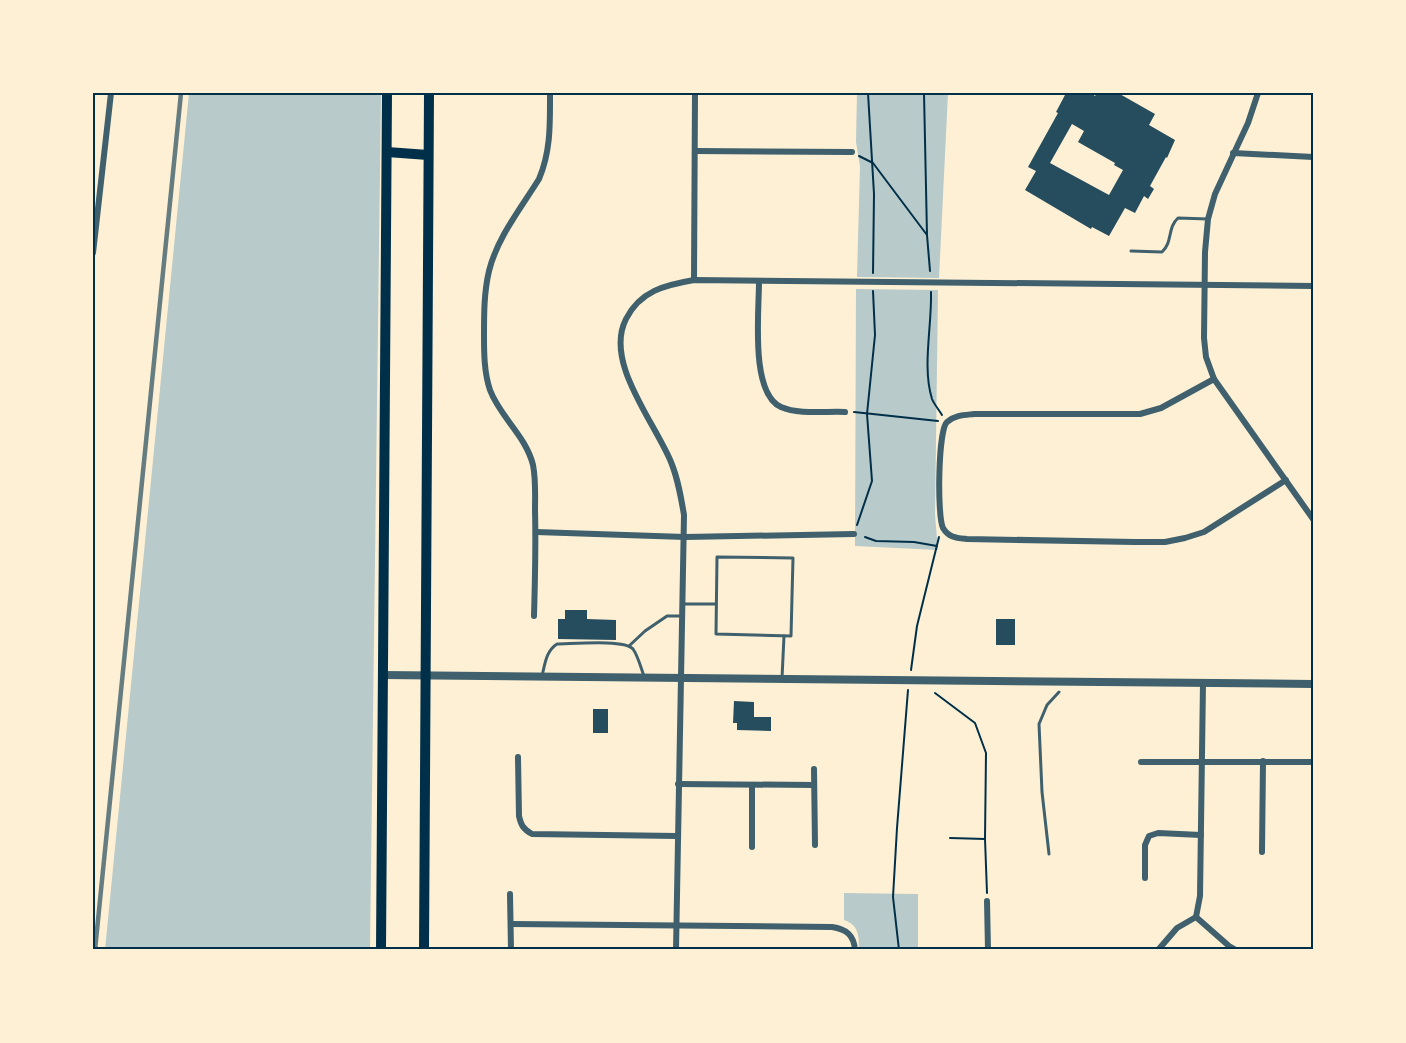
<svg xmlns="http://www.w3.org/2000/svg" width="1406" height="1043" viewBox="0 0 1406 1043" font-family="'PT Sans Narrow',sans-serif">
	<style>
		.green { fill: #b9caca }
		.building { fill: #264d5e; fill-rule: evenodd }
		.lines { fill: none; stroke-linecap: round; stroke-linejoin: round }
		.path { stroke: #003049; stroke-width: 2 }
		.service { stroke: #3f606c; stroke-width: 3 }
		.minor { stroke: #3f606c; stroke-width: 6 }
		.tertiary { stroke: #3f606c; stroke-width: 8 }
		.primary { stroke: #003049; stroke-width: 10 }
		.rail { stroke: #657d81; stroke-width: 4.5 }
		.neatline { fill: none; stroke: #003049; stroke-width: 2 }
	</style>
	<rect width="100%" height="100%" fill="#fdf0d5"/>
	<g class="green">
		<polygon points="189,93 381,93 370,950 105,950"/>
		<polygon points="857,93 948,93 939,278 857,277 860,166 856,142"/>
		<polygon points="856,289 938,290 935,515 938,550 855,546"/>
		<path d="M844,893L918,894V950H859C859,936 859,925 844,920Z"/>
	</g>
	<g class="building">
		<path d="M1061,93H1091L1095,96L1097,93H1118L1155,114L1149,125L1175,140L1167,158L1166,157L1150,186L1154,189L1148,199L1144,196L1135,213L1125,208L1109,236L1092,227L1091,229L1025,190L1036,171L1028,167L1058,113L1056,112L1065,95ZM1072,124L1084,131L1078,142L1115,163L1114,165L1123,170L1109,195L1050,163Z"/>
		<polygon points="565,610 587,610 587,619 616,620 616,640 558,639 558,619 565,619"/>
		<rect x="996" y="619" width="19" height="26"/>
		<polygon points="734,701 754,702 754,717 771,717 771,731 737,730 737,723 733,723"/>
		<rect x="593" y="709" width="15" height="24"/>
	</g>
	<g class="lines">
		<g class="path">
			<polyline points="868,93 874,194 873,273"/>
			<polyline points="924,93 927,235 930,271"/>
			<polyline points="859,156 873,163 927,235"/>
			<path d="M931,292C932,326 922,367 932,399C934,404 939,410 942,415"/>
			<polyline points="854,412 938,421"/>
			<polyline points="857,525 872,481 867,414 875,335 873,291"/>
			<polyline points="865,537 876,541 914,542 937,546"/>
			<polyline points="911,670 917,626 939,537"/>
			<polyline points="935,693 975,723 986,753 985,839 987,893"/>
			<polyline points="950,838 985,839"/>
			<polyline points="899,950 893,897 897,828 908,690"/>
		</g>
		<g class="service">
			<path d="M1131,251L1162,252C1173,242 1167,228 1178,218L1208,219"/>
			<polygon points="717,557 793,558 791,636 716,634"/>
			<polyline points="683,604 716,604"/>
			<polyline points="629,646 645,631 667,616 681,616"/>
			<path d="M542,676C545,664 546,651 557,644C571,644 625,639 633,649C638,656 641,668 644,676"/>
			<polyline points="782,678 784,636"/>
			<polyline points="1049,854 1042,792 1039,724 1047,705 1059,692"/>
		</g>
		<g class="minor">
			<polyline points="1258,93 1248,123 1215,194 1208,219 1205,252 1204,338 1206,357 1214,379 1313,519"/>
			<polyline points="695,151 852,152"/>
			<polyline points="1233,153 1313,157"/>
			<polyline points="93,253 111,93"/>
			<polyline points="694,280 695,93"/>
			<path d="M759,282C759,312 750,393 781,407C799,415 826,411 845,412"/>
			<path d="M1214,379L1161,408L1140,414H974C965,415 955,415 947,422C938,430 937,516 943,528C949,538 957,538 967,539L1135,542H1165L1185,538L1204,532L1286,480"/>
			<polyline points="536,532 685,537 854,534"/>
			<path d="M534,616C535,581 536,546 535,511C535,495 536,480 533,465C526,436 500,417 490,390C484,372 484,353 484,335C484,314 484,292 489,271C497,238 521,208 539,179C551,151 550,123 550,93"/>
			<path d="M518,757L519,816C521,825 523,829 532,834L677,836"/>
			<polyline points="1141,762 1313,762"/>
			<polyline points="814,769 815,845"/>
			<polyline points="678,784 814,785"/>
			<polyline points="752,847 752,786"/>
			<polyline points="1262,852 1263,761"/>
			<polyline points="1145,878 1145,845 1149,836 1158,833 1201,835"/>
			<polyline points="510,894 511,950"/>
			<polyline points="987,901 988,950"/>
			<polyline points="1196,917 1200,896 1203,683"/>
			<polyline points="1196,917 1229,946 1236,950"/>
			<path d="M511,924L832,927C846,929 854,935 855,950"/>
			<path d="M676,950L684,515C681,497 678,479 671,462C654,421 604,362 626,319C640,291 665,285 694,280L1313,286"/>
			<polyline points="1158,950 1177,928 1196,917"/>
		</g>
		<polyline class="tertiary" points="383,675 1313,684"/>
		<g class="primary">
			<polyline points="387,152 428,155"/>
			<polyline points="381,950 387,93"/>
			<polyline points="424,950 429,93"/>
		</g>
		<polyline class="rail" points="95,950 181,93"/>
	</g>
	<rect width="1406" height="1043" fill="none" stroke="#fdf0d5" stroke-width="189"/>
	<rect x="94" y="94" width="1218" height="854" class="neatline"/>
</svg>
